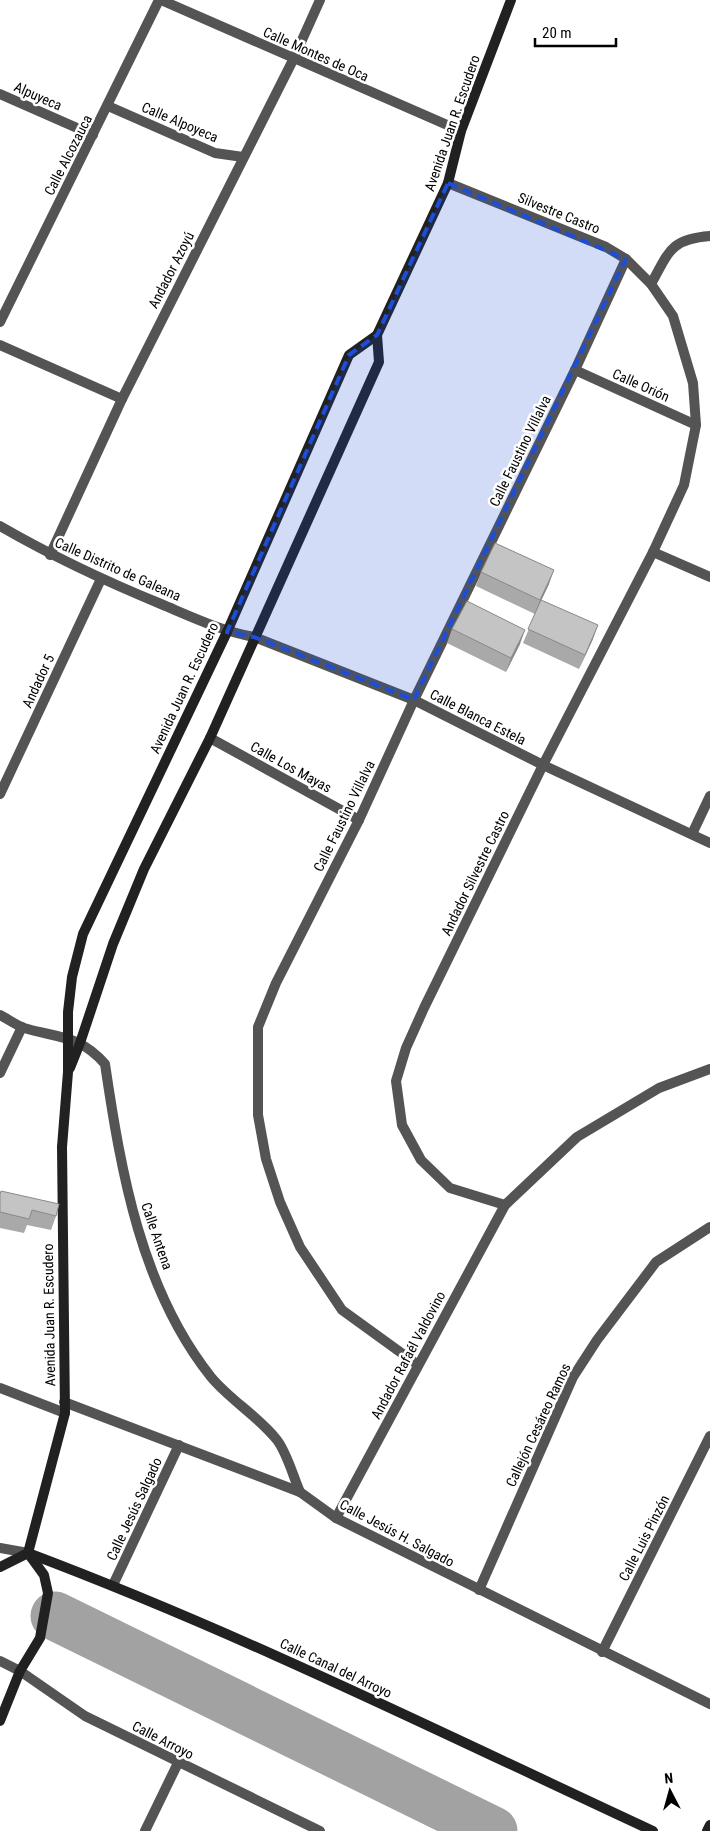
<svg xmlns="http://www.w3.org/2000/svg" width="710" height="1831" viewBox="0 0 710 1831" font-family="'Roboto Condensed',sans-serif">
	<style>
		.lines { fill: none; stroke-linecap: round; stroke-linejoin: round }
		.river { stroke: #a2a2a2; stroke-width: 49 }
		.lane { stroke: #545454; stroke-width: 10 }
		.street { stroke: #545454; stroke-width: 10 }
		.secondary { stroke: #212121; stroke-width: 10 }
		.wall { fill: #a9a9a9 }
		.shaded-wall { fill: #898989 }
		.building { fill: #c4c4c4; stroke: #898989 }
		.marked { fill: #1d4ed8; fill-opacity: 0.2; stroke: #1d4ed8; stroke-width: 4; stroke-dasharray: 10 6; stroke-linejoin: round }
		.labels { text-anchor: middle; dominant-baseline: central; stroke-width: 5; stroke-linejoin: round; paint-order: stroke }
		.street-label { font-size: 14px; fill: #000; stroke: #fff }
	</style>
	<rect width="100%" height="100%" fill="#fff"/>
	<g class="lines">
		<polyline class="river" points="55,1616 493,1831"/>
		<polyline class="lane" points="692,834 710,796"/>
		<g class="street">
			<polyline points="161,0 461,131"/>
			<polyline points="0,94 93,135"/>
			<polyline points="108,106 215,153 243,157"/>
			<polyline points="448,183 606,247 626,259 651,284 673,316 693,383 696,425 684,485 653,552 543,765 424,1008 406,1048 396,1081 402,1125 421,1160 450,1188 505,1205"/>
			<path d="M651,284C669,252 670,239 710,236"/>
			<polyline points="0,322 159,0"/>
			<polyline points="0,345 122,399"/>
			<polyline points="575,370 696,425"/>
			<path d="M0,526C52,556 105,581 161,604C192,617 221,631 254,637L414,700L543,765L710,843"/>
			<polyline points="653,552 710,577"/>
			<polyline points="50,555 122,399 293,60 320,0"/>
			<polyline points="210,738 359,820"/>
			<polyline points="0,794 101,579"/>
			<path d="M0,1015C8,1019 16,1025 24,1028C58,1038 80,1035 105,1064C121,1172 141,1289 211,1377C230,1400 258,1416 277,1440C287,1453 293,1476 300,1492"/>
			<polyline points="0,1073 22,1027"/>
			<polyline points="418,1365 342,1310 300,1247 280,1202 266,1159 258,1115 258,1027 276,983 359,820 414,700 575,370 626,259"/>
			<polyline points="0,1388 65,1413"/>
			<polyline points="64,1402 300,1492 336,1518 710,1704"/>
			<polyline points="336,1518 505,1205 577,1137 659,1088 710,1069"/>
			<polyline points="0,1548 28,1553"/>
			<polyline points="113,1585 179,1445"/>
			<polyline points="479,1590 573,1377 597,1340 656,1262 710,1227"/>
			<polyline points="602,1652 710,1436"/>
			<polyline points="0,1661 20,1671 85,1716 320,1831"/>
			<polyline points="145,1831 178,1763"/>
		</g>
		<g class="secondary">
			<polyline points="70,1068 80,1043 113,944 144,869 210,738 379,362 377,335"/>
			<path d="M28,1553C241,1633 446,1735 653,1831"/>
			<polyline points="0,1567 28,1553 65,1413 62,1147 68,1072 68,1012 72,977 83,934 227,632 349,355 377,335 448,183 461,131 511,0"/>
			<polyline points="0,1721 20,1671 40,1638 48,1593 44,1575 28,1553"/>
			<polyline points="707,1831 710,1825"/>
		</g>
	</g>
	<g class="wall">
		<polygon points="481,572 549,584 541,600 593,639 579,669 523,643 535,614 476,586"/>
		<polygon points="452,629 520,644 506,672 447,643"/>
		<polygon points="0,1193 56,1216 51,1230 27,1225 24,1233 0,1228"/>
	</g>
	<g class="shaded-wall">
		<polygon points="554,570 549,584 535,614 540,600"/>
		<polygon points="598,625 593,639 579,669 585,655"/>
		<polygon points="525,630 520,644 506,672 511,658"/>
	</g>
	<g class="building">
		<polygon points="495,543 554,570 540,600 481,572"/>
		<polygon points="541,600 598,625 585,655 528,629"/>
		<polygon points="467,601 525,630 511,658 452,629"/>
		<polygon points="1,1191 59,1204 56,1216 32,1210 29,1219 0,1212 0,1194"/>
	</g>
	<path class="marked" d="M448,183L626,259L414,700L254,637L227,632L349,355L377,335Z"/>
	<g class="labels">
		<g class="street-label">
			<text transform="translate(316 54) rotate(24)">Calle Montes de Oca</text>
			<text transform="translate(38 96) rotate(24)">Alpuyeca</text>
			<text transform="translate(180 122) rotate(23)">Calle Alpoyeca</text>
			<text transform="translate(452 123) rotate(-71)">Avenida Juan R. Escudero</text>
			<text transform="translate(68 155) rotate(-63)">Calle Alcozauca</text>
			<text transform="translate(559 213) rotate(22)">Silvestre Castro</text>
			<text transform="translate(171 270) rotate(-63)">Andador Azoyú</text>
			<text transform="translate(641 385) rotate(24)">Calle Orión</text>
			<text transform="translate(520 451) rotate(-64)">Calle Faustino Villalva</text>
			<text transform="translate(118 569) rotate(24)">Calle Distrito de Galeana</text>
			<text transform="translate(38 681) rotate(-65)">Andador 5</text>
			<text transform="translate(184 688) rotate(-65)">Avenida Juan R. Escudero</text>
			<text transform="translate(478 717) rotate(27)">Calle Blanca Estela</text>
			<text transform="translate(291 767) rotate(29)">Calle Los Mayas</text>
			<text transform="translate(344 816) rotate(-64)">Calle Faustino Villalva</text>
			<text transform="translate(475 873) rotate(-64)">Andador Silvestre Castro</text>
			<text transform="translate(157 1236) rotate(71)">Calle Antena</text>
			<text transform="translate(49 1315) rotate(-91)">Avenida Juan R. Escudero</text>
			<text transform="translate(408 1355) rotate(-62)">Andador Rafaél Valdovino</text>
			<text transform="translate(538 1425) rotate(-65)">Callejón Cesáreo Ramos</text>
			<text transform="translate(134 1509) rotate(-65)">Calle Jesús Salgado</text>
			<text transform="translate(397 1533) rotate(28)">Calle Jesús H. Salgado</text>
			<text transform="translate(644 1538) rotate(-63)">Calle Luis Pinzón</text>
			<text transform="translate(336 1668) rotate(25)">Calle Canal del Arroyo</text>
			<text transform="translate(163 1740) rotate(27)">Calle Arroyo</text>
		</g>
	</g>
	<g transform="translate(670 1791) rotate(354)" stroke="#ffffff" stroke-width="4" paint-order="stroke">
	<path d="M0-4L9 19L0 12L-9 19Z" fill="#000000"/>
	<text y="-8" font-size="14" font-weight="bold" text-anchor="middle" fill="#000000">N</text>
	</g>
	<path d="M535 38v8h81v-8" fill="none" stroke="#000000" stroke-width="2.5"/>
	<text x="542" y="38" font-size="15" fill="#000000" stroke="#ffffff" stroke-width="4" paint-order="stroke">20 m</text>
</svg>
